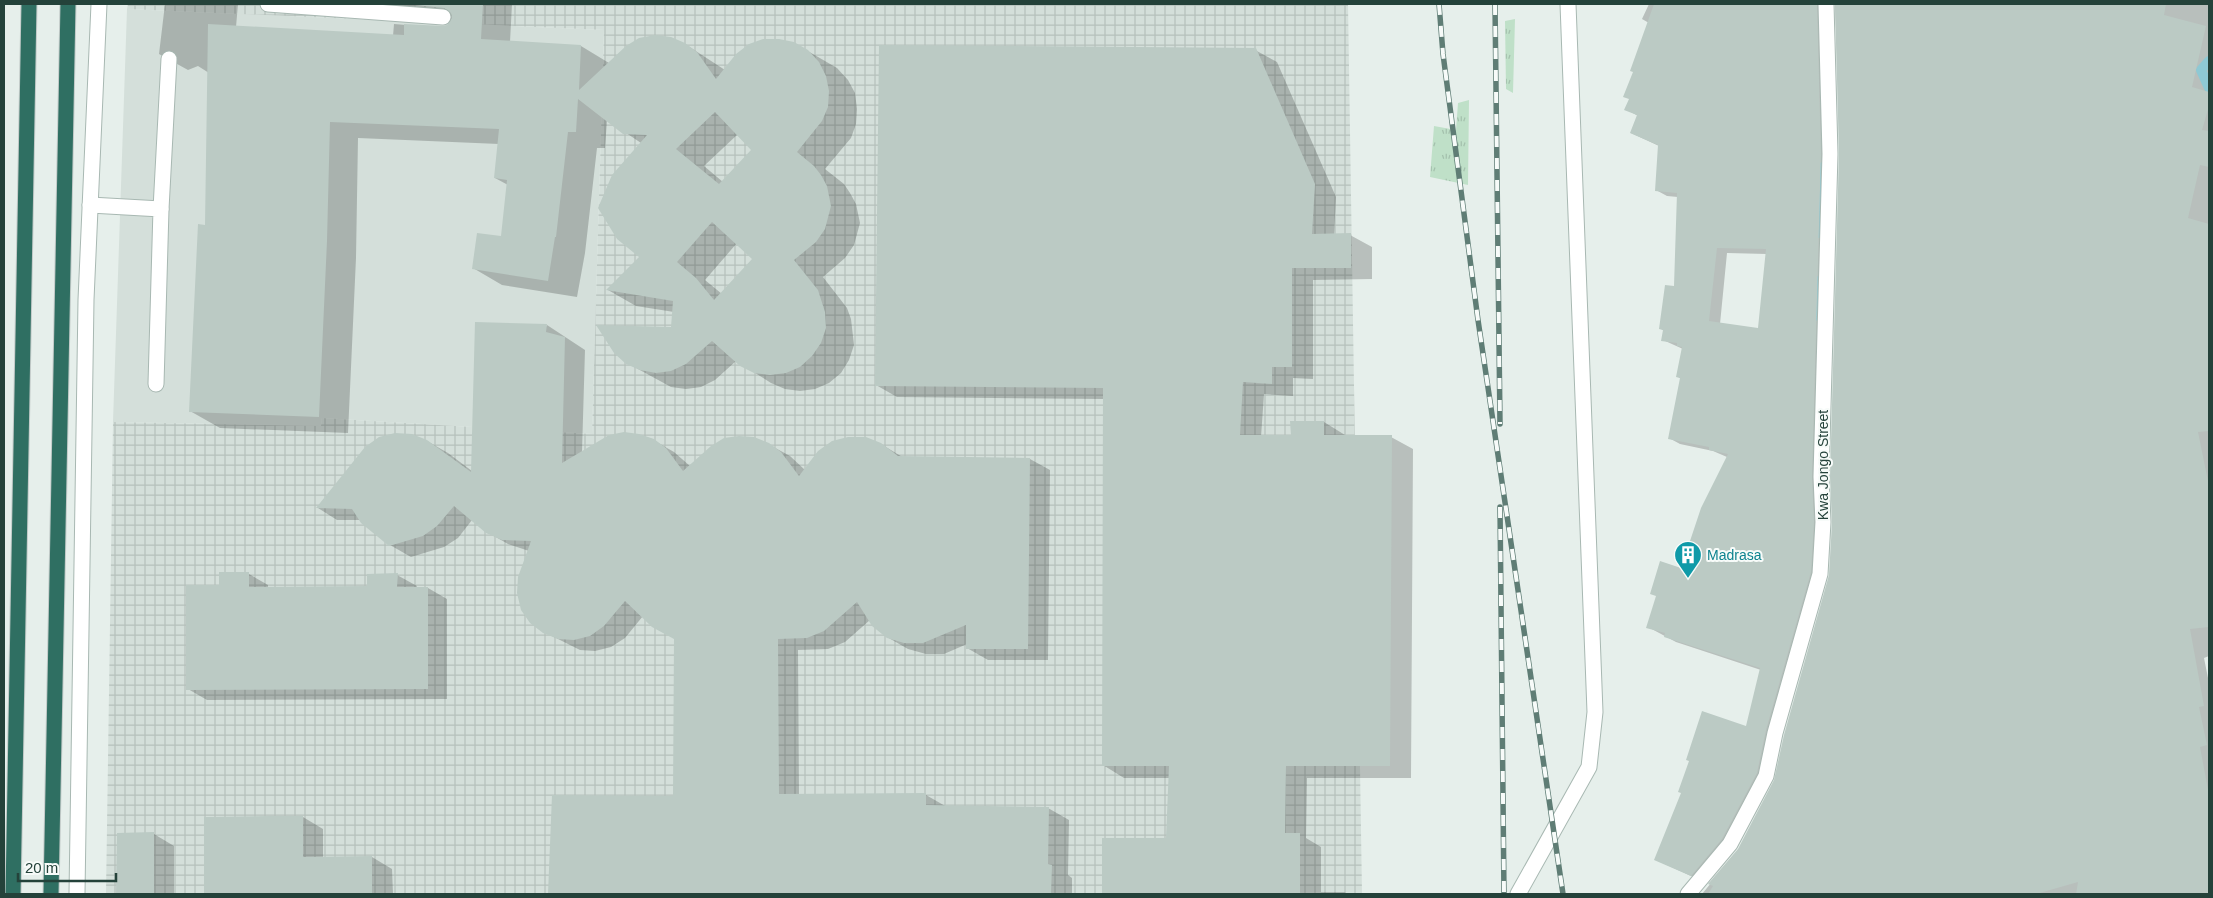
<svg xmlns="http://www.w3.org/2000/svg" width="2213" height="898" viewBox="0 0 2213 898" font-family="Helvetica,sans-serif">
	<style>
		.built { fill: #d4dfda }
		.industrial { fill: url(#industrial-grid) }
		.grass { fill: url(#grass-tufts) }
		.shadow { fill: #0003; fill-rule: evenodd }
		.lines { fill: none; stroke-linecap: round; stroke-linejoin: round }
		.stream { stroke: #8ec9d4; stroke-width: 10 }
		.building { fill: #bbcac4; fill-rule: evenodd }
		.lane-casing { stroke: #a8b8b2; stroke-width: 17 }
		.street-casing { stroke: #a8b8b2; stroke-width: 17 }
		.highway-casing { stroke: #c2cac8; stroke-width: 17 }
		.lane { stroke: #fff; stroke-width: 15 }
		.street { stroke: #fff; stroke-width: 15 }
		.highway { stroke: #2f6f62; stroke-width: 15 }
		.rail-casing { stroke: #5f7d75; stroke-width: 5.5 }
		.rail { stroke: #f7fbf9; stroke-width: 4; stroke-dasharray: 11; stroke-linecap: butt }
		.labels { text-anchor: middle; dominant-baseline: central; stroke-width: 4; stroke-linejoin: round; paint-order: stroke }
		.street-label { font-size: 14px; fill: #24423a; stroke: #f7fbf9 }
		.culture-label { font-size: 14px; fill: #0d838f; stroke: #f7fbf9; text-anchor: start }
	</style>
	<defs>
		<pattern id="industrial-grid" width="8" height="8" patternUnits="userSpaceOnUse" patternTransform="scale(1.25)"><rect width="8" height="8" fill="#d4dfda"/><path d="M0 4h8M4 0v8" fill="none" stroke="#b6c1bc"/></pattern>
		<pattern id="grass-tufts" width="24" height="20" patternUnits="userSpaceOnUse" patternTransform="scale(1.25)"><rect width="24" height="20" fill="#bfe0c8"/><path d="M3 7l-1-3M5 7V3M7 7l1-3M15 17l-1-3M17 17v-4M19 17l1-3" fill="none" stroke="#a4c1ad"/></pattern>
	</defs>
	<rect width="100%" height="100%" fill="#e6efeb"/>
	<polygon class="built" points="127,9 604,30 592,434 322,418 321,426 113,422"/>
	<polygon class="industrial" points="128,4 1348,4 1362,894 106,894 113,422 321,426 322,418 592,434 604,30 127,9"/>
	<g class="grass">
		<polygon points="1515,19 1513,93 1506,89 1505,21"/>
		<polygon points="1469,100 1468,185 1430,177 1434,126 1456,130 1458,103"/>
	</g>
	<g class="shadow">
		<path d="M165,4H238L236,27L393,36L394,24L443,28L454,22L423,20L395,4H512L510,42L581,46L609,63L685,44L725,70L794,43L837,68L848,80L855,93L857,109L856,124L851,138L825,169L844,184L850,193L856,204L860,223L854,245L845,258L823,277L847,308L851,319L854,345L849,360L841,373L829,383L815,389L800,391L785,389L771,383L736,361L715,380L701,387L686,389L671,387L627,363L672,328L674,312L636,306L608,290L640,257L641,143L607,120L605,148H597L585,253L577,297L502,285L473,268L502,238L508,185L495,178L499,144L358,138L356,258L348,433L220,428L190,411L206,226L209,73L198,66L188,70L159,54ZM738,134L753,150L723,182L704,166ZM737,243L754,258L722,294L705,280Z"/>
		<path d="M1649,4H1831L1824,529L1767,779L1702,881L1656,860L1747,728L1761,670L1676,642L1648,627L1682,569L1727,457L1713,451L1680,444L1669,438L1681,379L1677,376L1683,349L1663,340L1664,331L1660,328L1676,287L1678,197L1667,196L1656,190L1659,146L1631,133L1638,116L1626,109L1630,99L1634,72L1649,23L1642,19ZM1727,253L1767,254L1759,329L1720,324Z"/>
		<polygon points="1835,4 2209,4 2209,656 2204,658 2209,683 2209,894 1702,894 1739,849 1776,781 1830,577 1834,523 1841,154"/>
		<polygon points="1255,50 1277,62 1336,197 1334,235 1350,235 1372,247 1372,279 1313,280 1313,379 1293,378 1293,396 1264,394 1261,437 1292,437 1324,422 1345,435 1345,437 1391,437 1413,449 1411,778 1307,778 1306,838 1321,847 1321,892 1344,892 1348,894 1103,894 1103,840 1167,839 1170,778 1124,778 1103,765 1104,399 897,397 876,385"/>
		<polygon points="547,325 585,350 582,452 653,440 674,452 690,466 768,444 790,456 805,470 881,444 904,458 1030,459 1050,470 1048,660 988,660 967,648 967,644 944,654 926,654 908,649 887,637 870,620 845,642 828,649 798,650 799,795 926,795 947,807 1048,808 1069,820 1068,875 1072,878 1072,894 549,894 553,796 675,797 675,639 643,616 625,638 611,647 595,651 580,650 544,632 529,551 508,544 487,532 472,520 458,538 444,547 411,557 390,545 361,520 337,520 318,508 366,448 427,441 448,453 472,471"/>
		<polygon points="249,574 268,585 268,588 368,587 397,575 417,586 416,588 428,588 447,599 447,699 207,700 188,689 220,587"/>
		<polygon points="303,817 323,829 323,858 372,857 392,869 393,894 117,894 118,834 154,834 174,846 174,893 205,894 205,818"/>
	</g>
	<g class="lines">
		<g class="stream">
			<polyline points="2209,61 2201,70 2209,88"/>
			<polyline points="1818,233 1823,167"/>
			<polyline points="1816,281 1820,317"/>
		</g>
	</g>
	<g class="building">
		<path d="M405,4H483L481,39L581,45L579,90L626,46L639,38L655,35L671,37L685,43L697,52L716,79L736,54L749,44L763,39H779L794,42L808,50L819,62L826,76L829,91L828,107L822,121L797,152L814,166L821,175L827,186L831,206L825,229L816,242L794,260L818,290L825,312L826,328L821,343L812,356L800,367L786,373L770,375L754,373L740,366L712,341L686,364L671,371L656,373L640,370L626,364L614,353L596,325L671,327L673,301L606,290L639,257L617,239L598,208L612,175L647,135L623,134L578,99L576,132H568L556,237H555L548,281L472,269L477,233L501,236L507,180L494,178L499,129L330,122L327,241L319,417L189,412L198,224L205,225L208,24L404,35V24L443,26L447,25L452,18L451,13L444,8ZM715,112L751,150L719,184L676,149ZM712,222L752,259L714,300L696,278L677,262Z"/>
		<path d="M1654,4H1817L1821,154L1812,477L1814,522L1811,572L1766,730L1757,773L1722,839L1691,876L1654,860L1681,793L1678,792L1689,761L1686,760L1702,711L1746,726L1760,668L1664,637L1665,633L1646,628L1656,596L1650,594L1660,561L1681,568L1701,508L1728,454L1709,450V447L1668,439L1680,378L1676,377L1682,347L1677,346V343L1661,341L1663,330L1659,329L1665,285L1674,286L1677,193L1655,191L1658,145L1630,133L1637,115L1624,110L1629,99L1623,97L1633,72L1630,71ZM1717,248L1766,249L1758,328L1709,321Z"/>
		<polygon points="1835,4 2166,4 2164,15 2206,26 2192,87 2209,92 2209,106 2202,130 2209,131 2209,167 2200,165 2188,218 2209,224 2209,431 2198,432 2209,486 2209,627 2190,629 2204,706 2199,707 2207,745 2200,747 2209,795 2209,894 2076,894 2078,882 2036,894 1708,894 1713,886 1708,884 1738,849 1774,780 1784,735 1829,575 1832,523 1830,477 1839,154"/>
		<polygon points="879,45 1256,48 1315,184 1312,234 1351,233 1351,268 1292,268 1292,367 1272,367 1272,384 1243,382 1240,435 1291,435 1290,421 1324,421 1324,435 1392,435 1390,766 1286,766 1285,833 1300,833 1300,894 1102,894 1102,838 1166,838 1169,766 1102,766 1103,388 875,386"/>
		<polygon points="475,322 547,324 546,332 565,337 562,463 609,435 624,432 639,434 654,439 666,448 683,471 711,446 724,438 739,436 754,437 769,443 781,452 799,476 818,451 832,441 848,437 866,437 881,443 898,456 1030,458 1028,649 966,649 966,625 923,643 904,643 887,638 872,626 857,602 824,631 807,638 778,639 779,794 926,793 926,805 1049,807 1048,864 1052,865 1051,894 548,894 552,795 673,796 674,639 652,627 625,601 604,626 590,636 574,640 558,639 543,633 530,623 521,610 517,593 518,577 531,541 502,540 486,533 454,506 437,526 423,536 389,546 361,523 352,509 316,508 365,447 379,437 395,433 412,434 427,440 471,472"/>
		<polygon points="219,572 249,572 249,587 367,586 367,574 398,573 397,587 428,587 428,689 186,690 186,585 219,585"/>
		<polygon points="270,816 303,816 303,857 372,856 372,894 204,894 204,817"/>
		<polygon points="154,832 154,894 116,894 117,833"/>
	</g>
	<g class="lines">
		<defs>
			<g id="lane">
				<polyline points="268,4 443,17"/>
				<polyline points="90,205 161,209 156,384"/>
				<polyline points="161,209 169,59"/>
				<polyline points="77,894 86,300 99,4"/>
				<polyline points="1518,894 1589,767 1595,712 1568,4"/>
			</g>
			<polyline id="street" points="1688,894 1730,844 1766,776 1775,733 1820,574 1823,522 1821,477 1830,154 1826,4"/>
			<g id="highway">
				<polyline points="13,894 29,4"/>
				<polyline points="51,894 68,4"/>
			</g>
		</defs>
		<use href="#lane" class="lane-casing"/>
		<use href="#street" class="street-casing"/>
		<use href="#highway" class="highway-casing"/>
		<use href="#lane" class="lane"/>
		<use href="#street" class="street"/>
		<use href="#highway" class="highway"/>
		<defs>
			<g id="rail">
				<polyline points="1439,4 1443,54 1478,320 1563,894"/>
				<polyline points="1495,4 1500,424"/>
				<polyline points="1500,507 1504,894"/>
			</g>
		</defs>
		<use href="#rail" class="rail-casing"/>
		<use href="#rail" class="rail"/>
	</g>
	<defs>
		<symbol id="building-pin" viewBox="-11 -11 22 30"><path d="M0 17L-7.5 6A9.5 9.5 0 1 1 7.5 6Z" fill="#0f9aa8" stroke="#f7fbf9"/><path d="M-4-6H4V6H1V3H-1V6H-4ZM-2.5-4.3h1.7v1.8h-1.7ZM.8-4.3h1.7v1.8H.8ZM-2.5-1h1.7V.8h-1.7ZM.8-1h1.7V.8H.8Z" fill="#fff"/></symbol>
	</defs>
	<g fill-rule="evenodd">
		<use href="#building-pin" x="1672" y="539" width="32" height="43"/>
	</g>
	<g class="labels">
		<g class="street-label">
			<text transform="translate(1823 465) rotate(-90)">Kwa Jongo Street</text>
		</g>
		<g class="culture-label">
			<text x="1707" y="555">Madrasa</text>
		</g>
	</g>
	<rect width="2213" height="898" fill="none" stroke="#24423a" stroke-width="10"/>
	<path d="M18 873v8h98v-8" fill="none" stroke="#24423a" stroke-width="2.5"/>
	<text x="25" y="873" font-size="15" fill="#24423a" stroke="#f7fbf9" stroke-width="4" paint-order="stroke">20 m</text>
</svg>
